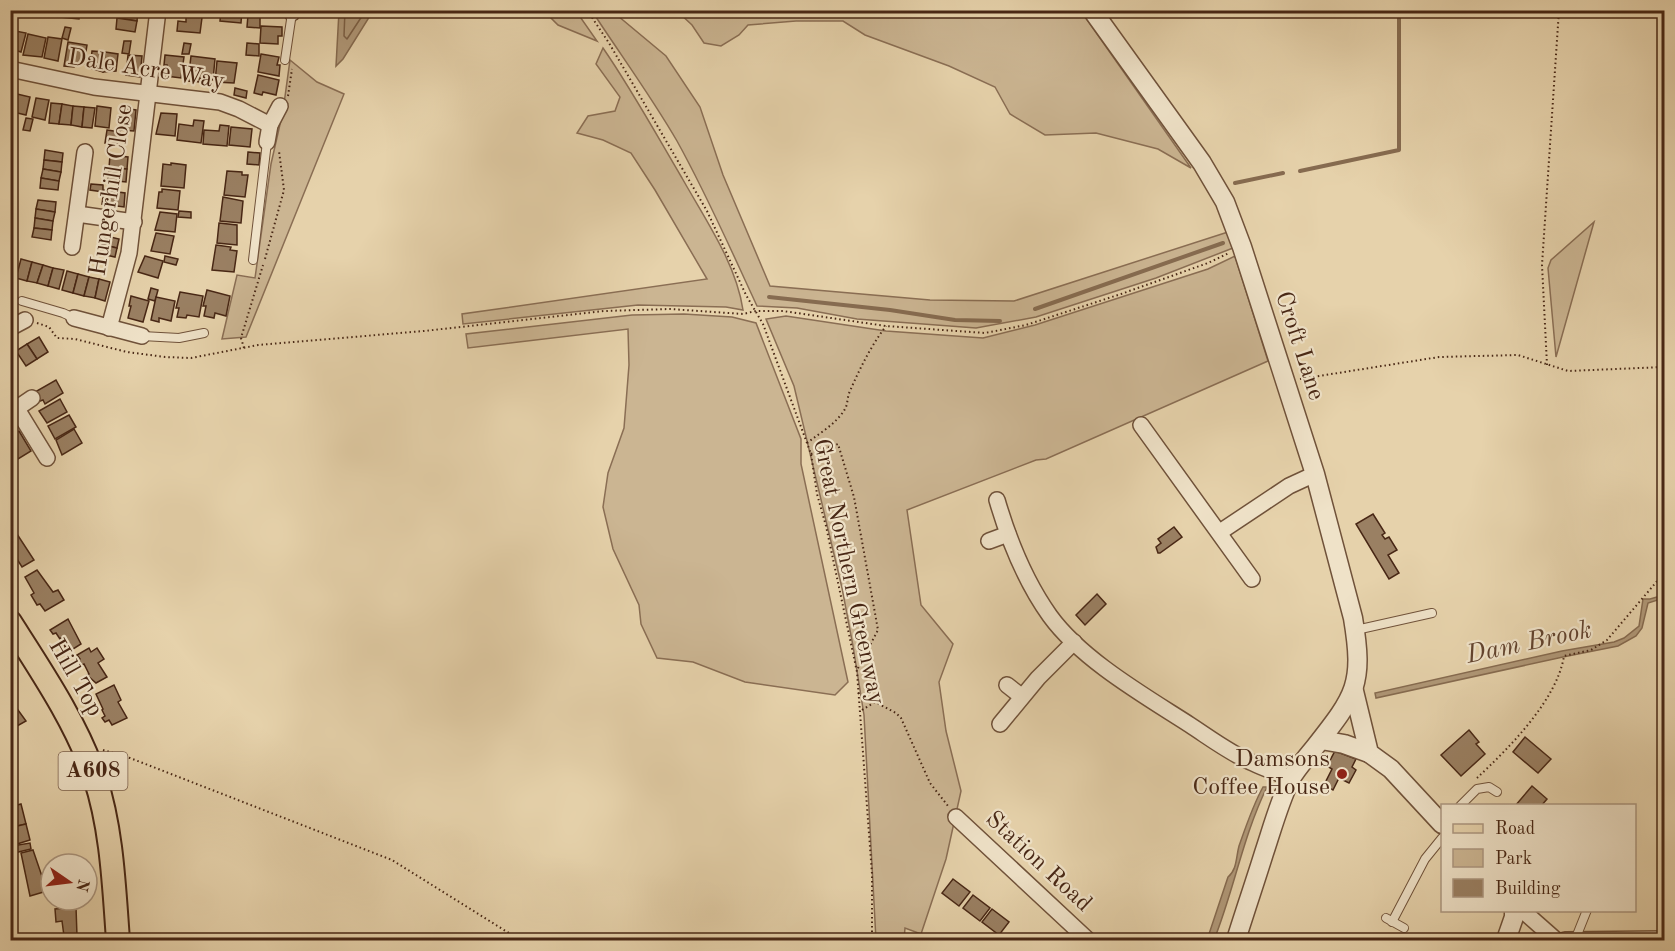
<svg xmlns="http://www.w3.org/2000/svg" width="1675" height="951" viewBox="0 0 1675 951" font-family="'Old Standard TT',serif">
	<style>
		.green { fill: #cbb592; stroke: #8a6e54; stroke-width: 1.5 }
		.water { fill: #b09878; stroke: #866b50; stroke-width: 1.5 }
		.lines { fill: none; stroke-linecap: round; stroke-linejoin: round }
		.shore { stroke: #7c6046; stroke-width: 1.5 }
		.stream { stroke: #866b50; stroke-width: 4 }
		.building { fill: #9a8063; stroke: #482715; stroke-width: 1.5 }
		.service-casing { stroke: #70523a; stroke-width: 10 }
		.minor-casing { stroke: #70523a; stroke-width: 18 }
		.tertiary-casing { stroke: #70523a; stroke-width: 21 }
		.primary-casing { stroke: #482715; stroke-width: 26 }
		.path { stroke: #482715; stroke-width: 2; stroke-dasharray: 1.5 3; stroke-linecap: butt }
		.service { stroke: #efe2c8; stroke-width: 8 }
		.minor { stroke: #efe2c8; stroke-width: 15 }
		.tertiary { stroke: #efe2c8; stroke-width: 18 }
		.primary { stroke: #e6d2ab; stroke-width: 22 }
		.poi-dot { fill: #8f2418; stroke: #efe2c8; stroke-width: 2 }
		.labels { text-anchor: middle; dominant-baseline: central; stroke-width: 4.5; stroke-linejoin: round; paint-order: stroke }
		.shield { fill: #efe2c8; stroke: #7a5f4b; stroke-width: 1.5 }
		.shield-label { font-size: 22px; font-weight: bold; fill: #482715 }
		.street-label { font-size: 24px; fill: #482715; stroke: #efe2c8 }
		.poi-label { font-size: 24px; fill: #482715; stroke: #efe2c8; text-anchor: end }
		.water-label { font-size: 26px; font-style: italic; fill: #62432e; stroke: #efe2c8 }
	</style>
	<rect width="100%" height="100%" fill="#e6d2ab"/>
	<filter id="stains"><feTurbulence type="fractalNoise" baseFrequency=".00333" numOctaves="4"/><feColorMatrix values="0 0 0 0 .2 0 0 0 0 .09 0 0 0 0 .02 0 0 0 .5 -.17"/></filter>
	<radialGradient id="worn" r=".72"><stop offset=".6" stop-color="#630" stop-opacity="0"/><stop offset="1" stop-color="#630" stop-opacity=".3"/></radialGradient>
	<g class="green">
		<polygon points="544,11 576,11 597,41 558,25"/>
		<path d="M592,11H612L666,56L700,107L723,175L770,286L930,300L1014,301L1228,232L1233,248L1156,278L1036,317L976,328L857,319L797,308L757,306C731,250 707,195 677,141C651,96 620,54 592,11Z"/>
		<polygon points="677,11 1081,11 1191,168 1158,149 1096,133 1045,135 1010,114 995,87 949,66 865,35 843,21 796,21 748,25 739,35 721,46 704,43 692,25"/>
		<path d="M603,48C632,90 656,134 682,178C705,219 736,263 743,310L726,307L638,305L463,324L462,314L707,279L655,190L631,153L603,140L577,133L588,116L615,111L620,97L596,64Z"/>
		<polygon points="290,60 317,82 344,94 246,337 222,339 237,275 255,278 271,164 283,111"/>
		<polygon points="1594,222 1556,357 1548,268 1551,260"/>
		<polygon points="1235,256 1268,361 1046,459 1036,460 907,510 921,605 953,644 939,682 946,731 961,791 946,859 921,934 905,928 904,940 876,940 864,715 853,646 842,588 794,386 766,319 786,316 886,331 983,338 1035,325 1208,269"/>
		<polygon points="684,314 732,317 756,323 801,439 801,464 848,682 835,695 745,682 693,662 657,658 641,624 639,605 613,549 603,507 608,473 624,428 629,365 628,329 468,348 466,334 632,315"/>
	</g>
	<g class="water">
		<polygon points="339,11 373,11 343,59 336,66"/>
		<polygon points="1664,595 1664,598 1648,603 1642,628 1636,636 1618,646 1563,657 1376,698 1375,693 1562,651 1614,642 1624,638 1639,626 1643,599 1650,599"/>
		<path d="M1263,787H1267C1243,836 1234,890 1214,940H1207L1228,877C1237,870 1236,857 1239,846C1246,826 1253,805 1263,787Z"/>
	</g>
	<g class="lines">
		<polyline class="shore" points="345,10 344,36 347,39 366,10"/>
		<g class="stream">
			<polyline points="1300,171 1399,150 1399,10"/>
			<polyline points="1235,183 1283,173"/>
			<polyline points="769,297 890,310 955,320 1000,321"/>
			<polyline points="1035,309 1223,243"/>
		</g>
	</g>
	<g class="building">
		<polygon points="61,10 80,10 79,19 60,17"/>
		<polygon points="118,10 138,10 137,21 117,18"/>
		<polygon points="181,10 203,10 200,33 177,31 178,21 186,22 186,17 180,16"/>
		<polygon points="221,10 242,10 241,23 220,21"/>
		<rect x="262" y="10" width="18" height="5"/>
		<polygon points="248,15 260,15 260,28 247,27"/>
		<polygon points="117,18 137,21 135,32 116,29"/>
		<polygon points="261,26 282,27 282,36 278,36 278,44 260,43"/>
		<polygon points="65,27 71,28 68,40 62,38"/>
		<polygon points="10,30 26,33 21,52 11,49 10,51"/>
		<polygon points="28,34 46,38 42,57 23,55"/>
		<polygon points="48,37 62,39 58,61 44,58"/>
		<polygon points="124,41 131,41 129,54 122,53"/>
		<polygon points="68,42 87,45 84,64 74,63 74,67 64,66"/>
		<polygon points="184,43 191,44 189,54 182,54"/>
		<polygon points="247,43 259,44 259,56 246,55"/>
		<polygon points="92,51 105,52 103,72 90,68"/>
		<polygon points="105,52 118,54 116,71 103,72"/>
		<polygon points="261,54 279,57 277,65 280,65 279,76 258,72"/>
		<polygon points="128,55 142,56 140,77 126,75"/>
		<polygon points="165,55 184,57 181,78 166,76 167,65 164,65"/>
		<polygon points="191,56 215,59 213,80 200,78 200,82 188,81"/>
		<polygon points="217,61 237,63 234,83 215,82"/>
		<polygon points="258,75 279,80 276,95 263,92 262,95 254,93"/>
		<polygon points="235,88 247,91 246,98 234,95"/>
		<polygon points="10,92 17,94 13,112 10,112"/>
		<polygon points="17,94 30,97 26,115 13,112"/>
		<polygon points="36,98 49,100 45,120 32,117"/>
		<polygon points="51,103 62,104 59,124 49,123"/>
		<polygon points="62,104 73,106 71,125 59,124"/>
		<polygon points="73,106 84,107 82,127 71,125"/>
		<polygon points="97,106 111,108 109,128 95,126"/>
		<polygon points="84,107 95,108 92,128 82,127"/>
		<polygon points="122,108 136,110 134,131 119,130"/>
		<polygon points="161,113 177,114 175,136 156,134"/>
		<polygon points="26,118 33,119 30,131 23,130"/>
		<polygon points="194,120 204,121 201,143 177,140 179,124 193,126"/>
		<polygon points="220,125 229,126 227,146 203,144 204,130 219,131"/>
		<polygon points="231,127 252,129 250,147 229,145"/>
		<polygon points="107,130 120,132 118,144 105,143"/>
		<polygon points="45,150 63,153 62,162 44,160"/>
		<polygon points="248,152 260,153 259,165 247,164"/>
		<polygon points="110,155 128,157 127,169 109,168"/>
		<polygon points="44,160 62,162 61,172 43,169"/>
		<polygon points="171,163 186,165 184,188 161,186 163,164 171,165"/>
		<polygon points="109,168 127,169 126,182 108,180"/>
		<polygon points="43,169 61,172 59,181 41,178"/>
		<polygon points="227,171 242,172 242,175 248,175 245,197 224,195"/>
		<polygon points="41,178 59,181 58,190 40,188"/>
		<polygon points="91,184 103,185 103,192 90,190"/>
		<polygon points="162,189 180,191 178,210 157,208 159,192 162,192"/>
		<polygon points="104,190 125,193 124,207 102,204"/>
		<polygon points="223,197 243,201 241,223 220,221"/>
		<polygon points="38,200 56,202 55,212 36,209"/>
		<polygon points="36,209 55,212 53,221 35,218"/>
		<polygon points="179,211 191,212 191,218 178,217"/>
		<polygon points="160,212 177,214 175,232 155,230"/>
		<polygon points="35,218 53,221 52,230 34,228"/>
		<polygon points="219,223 237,225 237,245 217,243"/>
		<polygon points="34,228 52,230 51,240 32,237"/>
		<polygon points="156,233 174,236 170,254 151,251"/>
		<polygon points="102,235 119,239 117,248 100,244"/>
		<polygon points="100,244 117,248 115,257 97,253"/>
		<polygon points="216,245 231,247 230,250 237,251 234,272 212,270"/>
		<polygon points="145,256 163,261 158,278 138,272"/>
		<polygon points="165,256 178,259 176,265 164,262"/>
		<polygon points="21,259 32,262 27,281 16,278"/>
		<polygon points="32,262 43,265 37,283 27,281"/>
		<polygon points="43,265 53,268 48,286 37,283"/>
		<polygon points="53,268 64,270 59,289 48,286"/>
		<polygon points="67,271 78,274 73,293 62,290"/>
		<polygon points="78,274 89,277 84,296 73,293"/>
		<polygon points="89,277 99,279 95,298 84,296"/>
		<polygon points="99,279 110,282 105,301 95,298"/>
		<polygon points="151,288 158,290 155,301 148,299"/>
		<polygon points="207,290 230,296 226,316 215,313 214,318 204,316 206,306 203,306"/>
		<polygon points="180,292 203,296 199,317 187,315 186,318 177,317 179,308 176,308"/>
		<polygon points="131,296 149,301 143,322 128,318 131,306 129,306"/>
		<polygon points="156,297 175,301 171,321 159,318 159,322 151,320"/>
		<polygon points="39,337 48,352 37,359 27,344"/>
		<polygon points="27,344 37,359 26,366 16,351"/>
		<polygon points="56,380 63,393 45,404 43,400 40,401 35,392"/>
		<polygon points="60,399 67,412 47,423 39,411"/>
		<polygon points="69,415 76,427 55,439 48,426"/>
		<polygon points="74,429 82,443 62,455 56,440"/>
		<polygon points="19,431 31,451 18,459 10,446 10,440 13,438 12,436"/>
		<polygon points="1373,514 1385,533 1382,535 1385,539 1389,537 1397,550 1388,555 1399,573 1389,579 1356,524"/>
		<polygon points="1174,527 1182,537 1160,553 1158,553 1156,547 1161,543 1158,539"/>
		<polygon points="15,531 34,560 22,567 10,548 10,534"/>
		<polygon points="37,570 53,592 58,590 64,600 45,611 40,604 37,605 31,595 34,593 25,577"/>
		<polygon points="1097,594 1106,604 1085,625 1076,615"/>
		<polygon points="68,619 81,644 70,651 67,646 65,647 62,637 60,639 56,633 53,634 50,630"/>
		<polygon points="89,648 91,652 97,648 104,659 98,663 107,677 96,683 87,675 89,674 84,664 82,665 79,660 80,659 77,655"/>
		<polygon points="114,685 121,700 118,702 127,718 112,725 109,720 105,722 102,718 105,716 102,710 103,709 96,694"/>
		<polygon points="10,699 26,721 10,730"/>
		<polygon points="1469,730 1479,742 1476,744 1485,754 1461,776 1441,755"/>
		<polygon points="1525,737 1551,759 1538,773 1513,752"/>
		<polygon points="1335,751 1356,759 1352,767 1356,770 1349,783 1339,778 1333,790 1324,785 1332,769 1327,766"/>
		<polygon points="10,769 17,791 10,793"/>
		<polygon points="1532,786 1547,799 1541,806 1515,806"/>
		<polygon points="21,804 26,824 13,827 10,807"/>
		<polygon points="26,824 30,840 17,844 13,827"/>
		<polygon points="30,843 31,849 14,853 12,846"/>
		<polygon points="33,850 47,891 30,896 21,853"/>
		<polygon points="953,879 970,892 959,906 942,893"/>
		<polygon points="973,895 990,908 980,921 963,908"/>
		<polygon points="65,900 82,900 82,903 66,904"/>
		<polygon points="76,907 77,936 64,936 62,921 56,922 55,909"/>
		<polygon points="992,909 1009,922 999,935 982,922"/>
	</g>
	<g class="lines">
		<defs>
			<g id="service">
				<polyline points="285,60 292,13"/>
				<polyline points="253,260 267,142"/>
				<polyline points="22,301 63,313 74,318"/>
				<polyline points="142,336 179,338 204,333"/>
				<polyline points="1356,630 1432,613"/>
				<polyline points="1460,806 1477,789 1489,787 1497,792"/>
				<polyline points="1386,918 1404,928"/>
				<polyline points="1392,922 1425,859 1442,838"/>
				<polyline points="1575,940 1587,910"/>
			</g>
			<g id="minor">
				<polyline points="292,13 292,10"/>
				<polyline points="10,69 94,87 220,102 239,109 270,125"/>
				<polyline points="267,142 270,125 280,106"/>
				<polyline points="77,214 134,222"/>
				<polyline points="72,247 85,152"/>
				<polyline points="74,318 142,336"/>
				<polyline points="10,328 25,320"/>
				<polyline points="109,328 129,253 158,10"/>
				<polyline points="17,409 47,458"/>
				<polyline points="10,413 32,398"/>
				<polyline points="1141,425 1252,579"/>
				<path d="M997,500C1009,541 1025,581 1050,616C1082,660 1145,696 1190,725C1210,738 1231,754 1253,763C1265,769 1278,773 1291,778"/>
				<polyline points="1220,532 1289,486 1315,474"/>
				<polyline points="989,541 1008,534"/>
				<polyline points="1007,685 1021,696"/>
				<polyline points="1000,724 1038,678 1074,642"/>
				<polyline points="956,817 1088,940"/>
				<polyline points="1522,910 1556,940"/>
				<polyline points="1565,940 1664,939"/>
			</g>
			<g id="tertiary">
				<path d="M1092,10L1202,163L1225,202L1242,247L1315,474L1353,618C1364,684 1356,695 1315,747C1307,757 1297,768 1290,780C1279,803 1272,829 1264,853C1255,882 1245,911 1236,940"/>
				<polyline points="1354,691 1369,753 1391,769 1442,824"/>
				<polyline points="1321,740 1344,744 1369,753"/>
				<polyline points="1506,940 1514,917 1514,910"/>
			</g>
			<path id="primary" d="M10,622C40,669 78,725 95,778C112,829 114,887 118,940"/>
		</defs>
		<use href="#service" class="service-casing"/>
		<use href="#minor" class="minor-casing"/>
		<use href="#tertiary" class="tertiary-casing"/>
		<use href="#primary" class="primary-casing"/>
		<g class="path">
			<polyline points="587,10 609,43 707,211 746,295 763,324 811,454 817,494 826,526 857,672 872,874 872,940"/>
			<polyline points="288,96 292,69"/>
			<polyline points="265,259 284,190 279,151"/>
			<polyline points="37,323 49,327 57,338 75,339 127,352 165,357 191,358 258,345 424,331 604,311 670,309 743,314 756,311 783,311 886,326 985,333 1026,325 1121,294 1208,263 1229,253"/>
			<polyline points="244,348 241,338 263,265"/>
			<polyline points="1547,365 1542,265 1559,10"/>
			<polyline points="1300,379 1439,357 1518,355 1568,371 1664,367"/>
			<path d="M807,443C820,433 837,423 845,409C848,404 847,397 850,391C860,368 871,346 886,326"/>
			<polyline points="811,454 838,444 854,497 878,630 857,670"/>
			<polyline points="858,693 896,713 901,718 930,783 948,806"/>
			<polyline points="862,710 875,702"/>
			<polyline points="103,750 130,758 392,860 520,940"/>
			<path d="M1477,778C1509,748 1557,700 1564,656L1591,650L1607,640L1664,573"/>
		</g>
		<use href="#service" class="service"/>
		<use href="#minor" class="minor"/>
		<use href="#tertiary" class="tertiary"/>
		<use href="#primary" class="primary"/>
	</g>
	<circle class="poi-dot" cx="1342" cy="774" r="6"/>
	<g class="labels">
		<rect class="shield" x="58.5" y="752" width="69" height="38" rx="4.5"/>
		<g class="shield-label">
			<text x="93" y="771">A608</text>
		</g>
		<g class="street-label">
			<text transform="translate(146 70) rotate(9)">Dale Acre Way</text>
			<text transform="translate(112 190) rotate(-81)">Hungerhill Close</text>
			<text transform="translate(1299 346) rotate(72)">Croft Lane</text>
			<text transform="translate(848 572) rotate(78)">Great Northern Greenway</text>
			<text transform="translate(75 678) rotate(60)">Hill Top</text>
			<text transform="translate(1038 862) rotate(43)">Station Road</text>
		</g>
		<g class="poi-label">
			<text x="1330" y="760">Damsons<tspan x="1330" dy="28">Coffee House</tspan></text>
		</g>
		<g class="water-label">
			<text transform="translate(1529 643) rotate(-12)">Dam Brook</text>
		</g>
	</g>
	<rect width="1675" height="951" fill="none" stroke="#e6d2ab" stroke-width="36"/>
	<rect x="12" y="12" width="1651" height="927" fill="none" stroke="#482715" stroke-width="3"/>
	<rect x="18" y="18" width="1639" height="915" fill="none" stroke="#482715" stroke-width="1.5"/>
	<rect x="1441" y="804" width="195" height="108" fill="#efe2c8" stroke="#ac9780" stroke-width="1.5"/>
	<rect x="1453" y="824" width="30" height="9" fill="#e6d2ab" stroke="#ac9780" stroke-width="1.5"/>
	<text x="1495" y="834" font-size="18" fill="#482715">Road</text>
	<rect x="1453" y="849" width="30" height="18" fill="#cbb592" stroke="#ac9780" stroke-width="1.5"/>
	<text x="1495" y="864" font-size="18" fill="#482715">Park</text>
	<rect x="1453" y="879" width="30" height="18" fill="#9a8063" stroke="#ac9780" stroke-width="1.5"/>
	<text x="1495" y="894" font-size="18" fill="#482715">Building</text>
	<g transform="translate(69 882) rotate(104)"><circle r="28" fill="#efe2c8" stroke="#ac9780" stroke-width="1.5"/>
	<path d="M0-4.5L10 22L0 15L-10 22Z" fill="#8f2418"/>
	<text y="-9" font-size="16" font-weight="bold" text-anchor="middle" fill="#482715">N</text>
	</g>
	<rect width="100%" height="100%" filter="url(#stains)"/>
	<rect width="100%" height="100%" fill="url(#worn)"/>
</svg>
